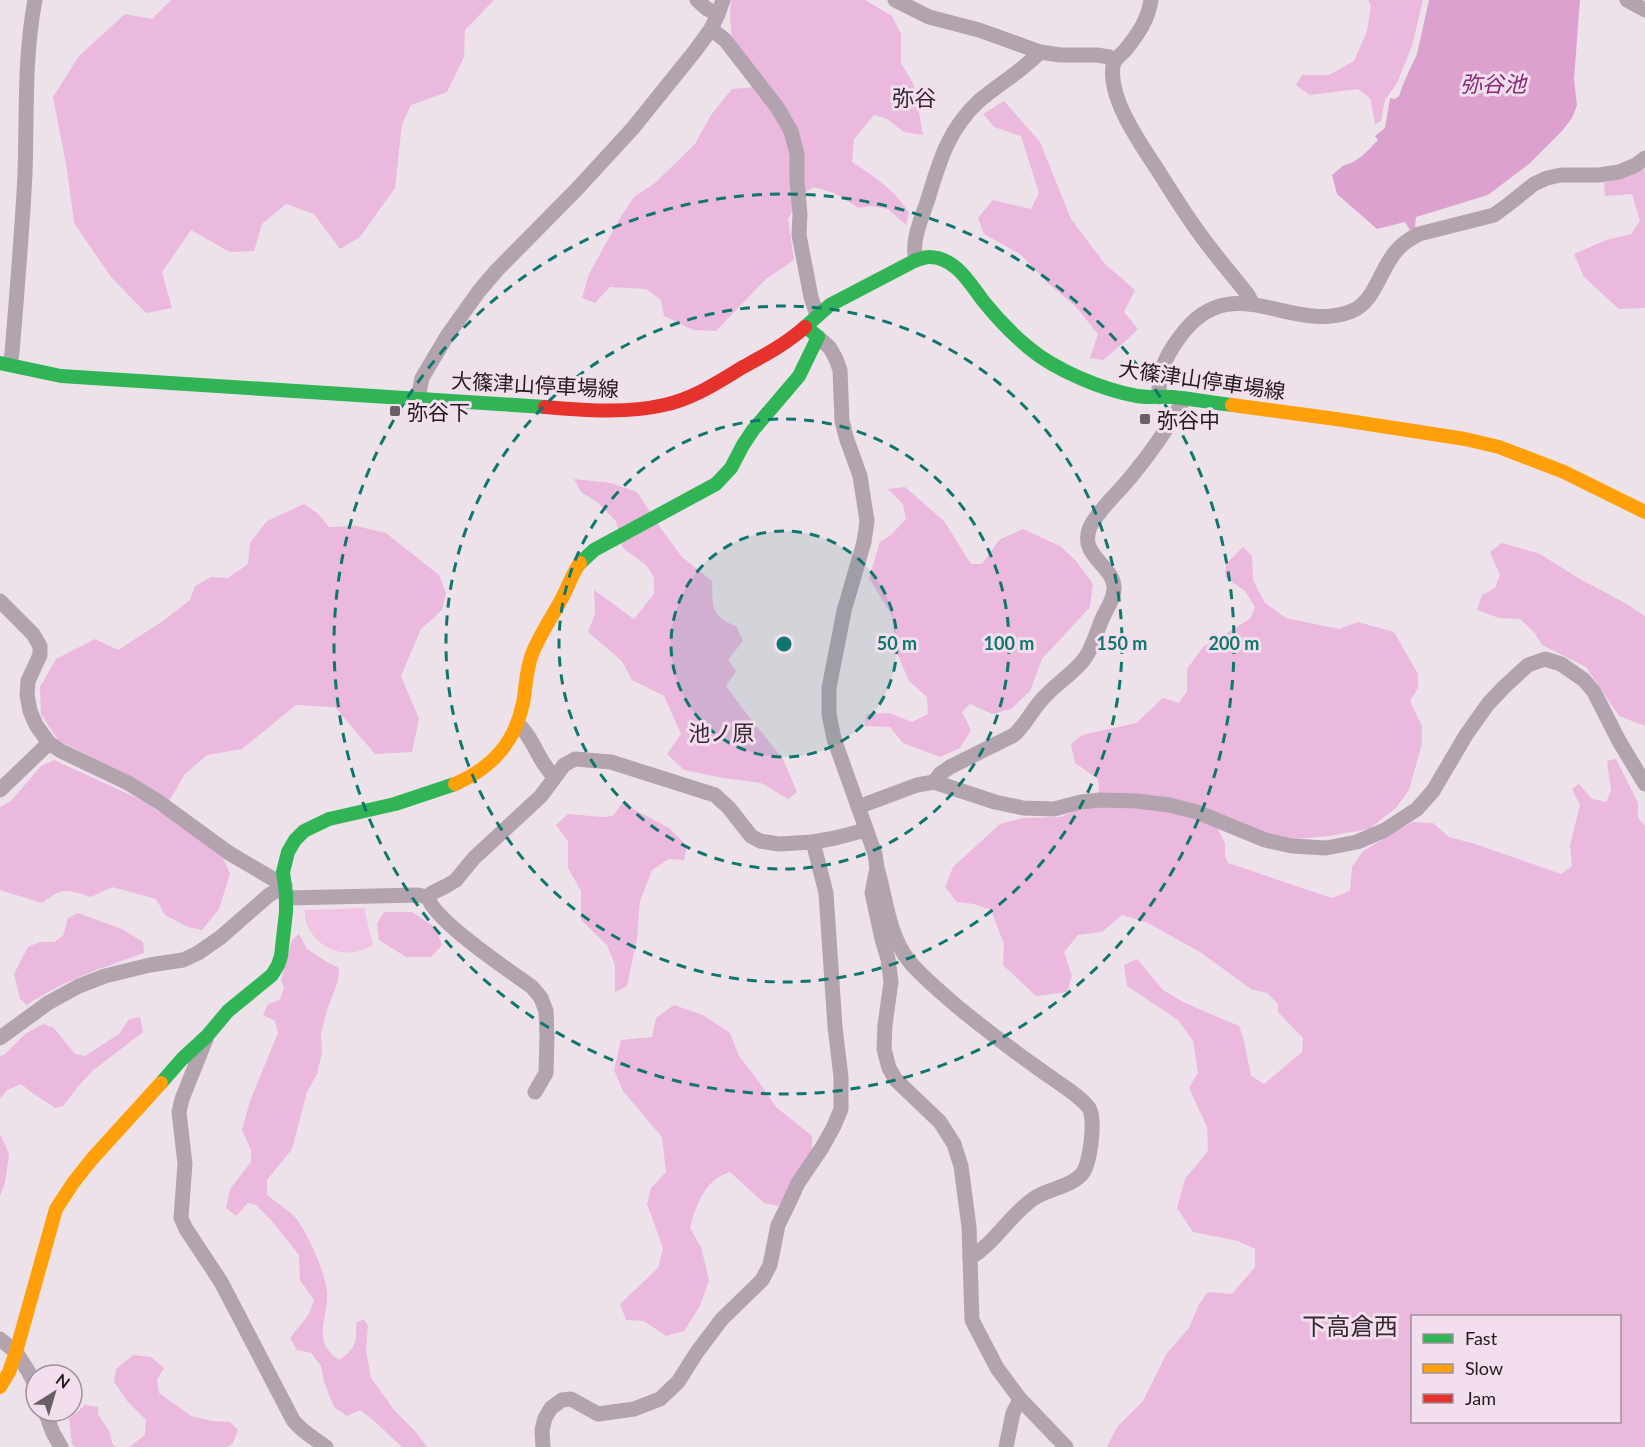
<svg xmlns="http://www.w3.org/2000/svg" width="1645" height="1447" viewBox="0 0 1645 1447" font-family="Lato,'Noto Sans JP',sans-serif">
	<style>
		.green { fill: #f1c4e5 }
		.forest { fill: #ebb8de; fill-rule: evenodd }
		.water { fill: #dda1cf }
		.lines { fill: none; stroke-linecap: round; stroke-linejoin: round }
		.street { stroke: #b3a3af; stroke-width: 15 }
		.fast { stroke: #30b455; stroke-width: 14 }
		.slow { stroke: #ff9f0a; stroke-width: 14 }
		.jam { stroke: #e5322d; stroke-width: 14 }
		.ring { fill: none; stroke: #0f766e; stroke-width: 3; stroke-dasharray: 10 8 }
		.poi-dot { fill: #696066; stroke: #f2deec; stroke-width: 2 }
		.labels { text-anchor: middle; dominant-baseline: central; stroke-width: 6; stroke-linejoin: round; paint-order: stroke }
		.street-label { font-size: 21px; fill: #211a1f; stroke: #f2deec }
		.poi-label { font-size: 21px; fill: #211a1f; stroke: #f2deec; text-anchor: start }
		.water-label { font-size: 22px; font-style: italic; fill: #882976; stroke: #f2deec }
		.neighbourhood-label { font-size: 22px; fill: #372833; stroke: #f2deec }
		.quarter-label { font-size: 24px; fill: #372833; stroke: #f2deec }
		.centre { fill: #0f766e; stroke: #f2deec; stroke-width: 3 }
		.ring-label { font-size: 18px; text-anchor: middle; font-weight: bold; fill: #0f766e; stroke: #f2deec; stroke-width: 6; stroke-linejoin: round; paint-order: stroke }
	</style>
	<rect width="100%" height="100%" fill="#eee2ea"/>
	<path class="green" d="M364,908L373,945C363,951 352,954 340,952C321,948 303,930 305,910Z"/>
	<g class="forest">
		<polygon points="171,0 494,0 465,30 464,57 447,92 411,105 402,124 395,188 360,237 340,249 314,214 286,204 262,224 254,251 230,252 191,230 162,272 172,308 146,313 111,277 74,223 67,169 53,97 79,56 125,14 152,19"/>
		<path d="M731,0H865L892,16L901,34V63L914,85L923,135L904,132L887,119L874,115L854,139L852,162C874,176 895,190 909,213L906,225L888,209L871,206L859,208L834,193L814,187L801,195L788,219L794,260L766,279L716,331L693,330L664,316L661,300L646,289L610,287L595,303L582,298L589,274L620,218L634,197L655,183L695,144L711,115L732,89L755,87L732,38L730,16Z"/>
		<polygon points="1368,0 1423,0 1412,46 1397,83 1385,100 1381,121 1375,124 1370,98 1358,89 1310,95 1296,85 1302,75 1329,75 1354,61 1367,31 1371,6"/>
		<polygon points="1004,101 1040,142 1071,219 1105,264 1135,290 1124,312 1138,329 1128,339 1103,360 1090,358 1098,334 1076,307 1048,283 1020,254 984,234 978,218 993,200 1031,209 1039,193 1021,136 994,127 983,114"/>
		<polygon points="1645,169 1645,308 1619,309 1584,277 1574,254 1606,240 1631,234 1640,221 1632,194 1605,196 1604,183"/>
		<path d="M574,479L611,483L637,492L659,526L682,557L712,581C713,605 710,617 736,626L743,641L728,660L736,671L726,686L743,709L783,759L797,792L788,799L761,783L723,778L684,770L667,754L681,734L664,696L632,680L622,661L588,632L595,614L594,590L634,619L654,594V577L646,565L623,548L616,521L597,502L581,492Z"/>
		<polygon points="905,487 944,521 971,564 982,564 999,540 1023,529 1060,546 1076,561 1093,584 1090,607 1042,659 1030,691 1011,709 992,714 970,704 962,712 971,730 960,748 940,757 903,743 890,727 864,726 867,714 889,713 912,722 928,714 927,697 909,681 896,651 892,616 869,578 880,542 891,535 906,519 903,504 888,489"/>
		<polygon points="304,504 317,513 329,527 356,526 386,533 439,575 446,593 442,610 421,629 401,676 419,719 412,752 375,754 335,707 296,705 242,749 207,755 185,774 169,801 129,776 58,740 41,714 40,687 56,659 95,639 118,650 163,621 190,600 195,586 211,577 228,578 248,564 250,543 267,521"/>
		<polygon points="1502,543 1540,554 1580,579 1625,603 1645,616 1645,726 1619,716 1586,667 1542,645 1534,632 1520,619 1499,618 1477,610 1482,595 1495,588 1500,575 1490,552"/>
		<path d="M1243,547L1252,556L1253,580L1265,603L1286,618L1339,629L1358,622L1394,632L1418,674V688L1410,701L1422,726V744L1409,790L1396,808L1369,829L1329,836L1284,840L1229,819L1218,829L1225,843V855L1228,863L1332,898L1350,891L1352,867L1363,851L1413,822L1433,823L1449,837L1475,844L1561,874L1572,866L1570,845L1580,805L1572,789L1579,784L1592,799L1606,802L1611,791L1607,761L1616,759L1638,803V818L1645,826V1447H1107L1117,1427L1143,1401L1167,1353L1189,1328L1199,1304L1208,1292L1232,1294L1255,1267V1249L1238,1241L1193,1232L1177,1208L1185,1179L1208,1151L1207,1127L1189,1088L1198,1073L1193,1041L1178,1020L1127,986L1124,965L1137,959L1163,990L1185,1003L1239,1026L1244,1041L1251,1076L1264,1084L1302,1052L1303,1038L1278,1012V1004L1267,993L1251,989L1200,952L1148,923L1122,915L1102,932L1078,935L1064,952L1072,976L1067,992L1036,996L1003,965L1004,944L991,910L974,904L957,902L945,887L953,867L1000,824L1023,818L1061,817L1085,807L1099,791L1098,779L1075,763L1071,744L1082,735L1136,723L1163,698L1179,703L1187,691V669L1203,647L1250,619L1255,607L1245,591L1225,577L1226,564ZM1412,1316H1620V1422H1412Z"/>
		<path d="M54,760L139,799L182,826L223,858L230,874L219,909L202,930L188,927L165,915L156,899L112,887L91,897C66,889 63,887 42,903L0,890V807L11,801L41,766Z"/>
		<polygon points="622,803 669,828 687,846 684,860 669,859 652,870 640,901 637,938 627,986 615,992 615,965 607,945 581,920 581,891 568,868 568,841 556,825 568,814 602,817 613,816"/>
		<polygon points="384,912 412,912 435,927 442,945 431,957 406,957 379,940 377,924"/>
		<path d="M78,913L122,929L143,942L144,953C104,967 62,981 27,1005L20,999L14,974L28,947L40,942H54L63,936L68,918Z"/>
		<path d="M299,934L307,949L327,962L339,968L338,981L327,1010L321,1034L322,1052L317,1074L307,1092L292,1149L267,1180V1195C275,1202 286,1208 293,1215C307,1230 325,1272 327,1292C329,1319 310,1341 339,1360C355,1350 357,1342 356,1323L364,1319L368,1326L366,1350L371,1378L395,1411L415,1431L427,1447H402L373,1420L360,1410L347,1416L334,1407L324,1382L321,1366L311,1353L297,1350L290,1338L309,1314L314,1300L300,1280L299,1255L271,1220L256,1205L248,1203L236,1216L226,1208L230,1189L251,1162V1150L242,1130L250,1101L278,1033L275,1021L263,1015L268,1004L280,1000L284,987L281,980L292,940Z"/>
		<path d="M674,1005L703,1015L730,1033L739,1056L757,1079L776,1107L812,1136V1152L779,1206L764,1203L730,1172C705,1179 696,1205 690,1228L701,1247L709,1280L700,1306L684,1331L666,1336L644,1321L626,1320L620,1304L658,1268L663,1248L647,1204L651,1188L666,1172L662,1137L623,1091L614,1070L621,1040L652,1037L656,1018Z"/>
		<polygon points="140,1017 143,1032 91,1072 77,1088 63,1106 55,1108 31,1092 21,1084 7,1090 0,1099 0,1056 5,1054 25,1034 43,1024 54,1028 75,1054 85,1056 119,1034 129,1019"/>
		<polygon points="0,1134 9,1154 5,1183 0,1196"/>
		<polygon points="133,1355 151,1357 164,1368 157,1380 159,1393 191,1416 212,1421 230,1422 238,1430 233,1443 227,1447 129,1447 145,1435 146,1420 128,1402 114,1382 116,1369"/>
		<polygon points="85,1405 98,1407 98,1414 109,1431 113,1445 117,1447 75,1447 72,1444 69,1419"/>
	</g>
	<path class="water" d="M1429,0H1580L1574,79L1577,105L1572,118L1562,131L1529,164L1488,195L1416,217L1415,228L1410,230L1405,222L1377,229L1337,194L1332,175L1344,165C1358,163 1369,149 1378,140L1375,136L1385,128L1390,98L1395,99L1399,96L1404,82L1417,54Z"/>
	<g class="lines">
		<g class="street">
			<polyline points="697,0 707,9 718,14"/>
			<polyline points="895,0 929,17 979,30 1040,52 1060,55 1097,55 1109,57 1114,61"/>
			<path d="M1151,0C1148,19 1139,33 1127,48C1123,54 1114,58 1113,66C1108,98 1140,143 1157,169C1172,193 1188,219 1205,241C1219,260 1234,277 1248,295L1252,303"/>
			<polyline points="1627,0 1645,10"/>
			<polyline points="711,29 725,40 777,107 791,131 797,154 797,181 800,214 799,235 811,297 817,315"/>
			<path d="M916,260C911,241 921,220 927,202C939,163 948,129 979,101C999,84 1022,71 1040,52"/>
			<polyline points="818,337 830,348 836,359 840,370 842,421 847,440 860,476 867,521 864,542 844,611 829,688 829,714 834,739 875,854 877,868 872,893 882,939 888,959 891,982 885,1025 884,1049 889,1068 896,1080 940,1122 954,1144 961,1166 969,1227 972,1320 997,1368 1020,1399 1066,1447"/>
			<path d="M10,364L12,353C17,293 22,233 25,174C27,116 24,57 35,0"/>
			<path d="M1159,397C1158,373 1165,357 1179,338C1231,264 1290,336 1352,311C1376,301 1380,268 1397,250C1403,243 1411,238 1419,234L1494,215L1509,204L1534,184L1547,178L1561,175H1599L1619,172L1636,165L1645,158"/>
			<polyline points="418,398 422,378 447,336 479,291 497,270 577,189 633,128 695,51 711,29 718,14 723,0"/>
			<polyline points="0,601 33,634 40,646 40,655 28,681 27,695 30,711 36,725 49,743 61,751 128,783 159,802 229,853 285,886 269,895 221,937 198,953 183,960 150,965 105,976 79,986 48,1003 0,1038"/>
			<path d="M518,724C534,738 538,762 554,776"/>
			<path d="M934,782L940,774L950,767L1014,735C1024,726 1030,714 1039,703C1051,687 1069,677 1082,662C1093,649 1096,632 1103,617C1107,608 1115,598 1114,587C1113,565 1078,555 1090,527C1099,509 1117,494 1130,478C1150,454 1169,427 1184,399"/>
			<polyline points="0,790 49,743"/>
			<polyline points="858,807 917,785 934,782 995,802 1023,808 1054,809 1081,802 1100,800 1137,801 1169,805 1197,812 1265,840 1292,846 1326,848 1357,842 1385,830 1417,809 1433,791 1466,735 1488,704 1504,687 1528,665 1545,659 1561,664 1584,680 1594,692 1619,741 1645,784"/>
			<path d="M878,871C886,900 889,936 909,961C923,978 942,993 959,1008C984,1028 1009,1048 1035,1066C1049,1077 1080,1095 1089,1108C1096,1119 1090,1165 1082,1174C1069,1188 1046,1189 1033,1199C1009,1216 995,1243 970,1258"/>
			<path d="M428,897C433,920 510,971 532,987L541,998L546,1011L547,1037L546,1073L535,1092"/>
			<polyline points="286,898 418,895 428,897 432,893 448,885 456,880 474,858 541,796 564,765 575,759 611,762 715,795 729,808 751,836 760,841 779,844 813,842 835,838 866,830"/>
			<path d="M206,1039L182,1099L179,1112L185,1164L181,1218L186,1229L221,1282L293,1420C302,1432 314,1438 326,1447"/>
			<polyline points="0,1339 16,1352 28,1371 36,1386"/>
			<polyline points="45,1411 53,1433 61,1447"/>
			<polyline points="543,1447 542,1430 545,1418 551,1408 562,1400 571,1399 598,1414 634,1409 660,1399 678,1382 697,1352 722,1319 762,1280 770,1265 778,1225 787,1207 798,1183 823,1146 834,1126 841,1109 841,1077 835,1027 826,893 813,842"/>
			<polyline points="1006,1447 1013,1413 1020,1399"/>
		</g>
		<g class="fast">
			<path d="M805,327L830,305L916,260C920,259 925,257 929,257C956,257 970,284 984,302C997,318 1012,334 1029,348C1055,370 1103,390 1137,396C1149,398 1161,396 1173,397C1193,399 1213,403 1232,405"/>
			<polyline points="0,363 61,376 545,407"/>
			<polyline points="580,563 594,550 716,484 731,468 743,445 753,430 799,376 818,337 806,327"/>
			<polyline points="161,1083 182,1059 207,1036 228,1011 272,975 278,965 281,956 286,912 286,894 283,872 288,852 295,840 304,831 329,819 395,804 455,784"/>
		</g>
		<g class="slow">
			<polyline points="1232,405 1336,419 1465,439 1499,447 1564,472 1645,512"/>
			<path d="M455,784C492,768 515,743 523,703C526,687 526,672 531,657C538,637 551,619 561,600C568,587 572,574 580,563"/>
			<polyline points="0,1387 9,1372 16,1352 56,1209 73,1183 92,1159 161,1083"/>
		</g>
		<path class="jam" d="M545,407C585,410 625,414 664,405C693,399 718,382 743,367C765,355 786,344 805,327"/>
	</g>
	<circle cx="784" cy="644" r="113" fill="#0f766e" fill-opacity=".12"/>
	<g class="ring">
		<circle cx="784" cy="644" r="113"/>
		<circle cx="784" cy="644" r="225"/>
		<circle cx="784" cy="644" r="338"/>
		<circle cx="784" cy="644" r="450"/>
	</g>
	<g class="poi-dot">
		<rect x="389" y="405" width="12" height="12" rx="3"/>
		<rect x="1139" y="413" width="12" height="12" rx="3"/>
	</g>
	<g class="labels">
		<g class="street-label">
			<text transform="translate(1202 379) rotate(8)">大篠津山停車場線</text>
			<text transform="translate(535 384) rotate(3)">大篠津山停車場線</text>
		</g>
		<g class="poi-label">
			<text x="407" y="411">弥谷下</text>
			<text x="1157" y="419">弥谷中</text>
		</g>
		<g class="water-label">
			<text x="1493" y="83">弥谷池</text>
		</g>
		<g class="neighbourhood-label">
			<text x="914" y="97">弥谷</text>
			<text x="721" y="732">池ノ原</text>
		</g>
		<g class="quarter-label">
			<text x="1350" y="1325">下高倉西</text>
		</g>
	</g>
	<circle cx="784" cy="644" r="9" class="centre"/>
	<g class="ring-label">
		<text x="897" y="650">50 m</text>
		<text x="1009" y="650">100 m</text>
		<text x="1122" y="650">150 m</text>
		<text x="1234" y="650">200 m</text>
	</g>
	<rect x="1411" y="1315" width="210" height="108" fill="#f2deec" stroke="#9e909a" stroke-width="1.5"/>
	<rect x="1423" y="1334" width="30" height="9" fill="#30b455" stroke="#9e909a" stroke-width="1.5"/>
	<text x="1465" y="1345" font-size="18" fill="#211a1f">Fast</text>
	<rect x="1423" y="1364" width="30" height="9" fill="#ff9f0a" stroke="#9e909a" stroke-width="1.5"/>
	<text x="1465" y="1375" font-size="18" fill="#211a1f">Slow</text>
	<rect x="1423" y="1394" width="30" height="9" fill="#e5322d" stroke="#9e909a" stroke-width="1.5"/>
	<text x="1465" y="1405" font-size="18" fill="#211a1f">Jam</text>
	<g transform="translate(54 1393) rotate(37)"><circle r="28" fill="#f2deec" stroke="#9e909a" stroke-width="1.5"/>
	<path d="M0-4.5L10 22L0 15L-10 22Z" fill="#696066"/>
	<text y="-9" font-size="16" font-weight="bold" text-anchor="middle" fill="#211a1f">N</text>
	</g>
</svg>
